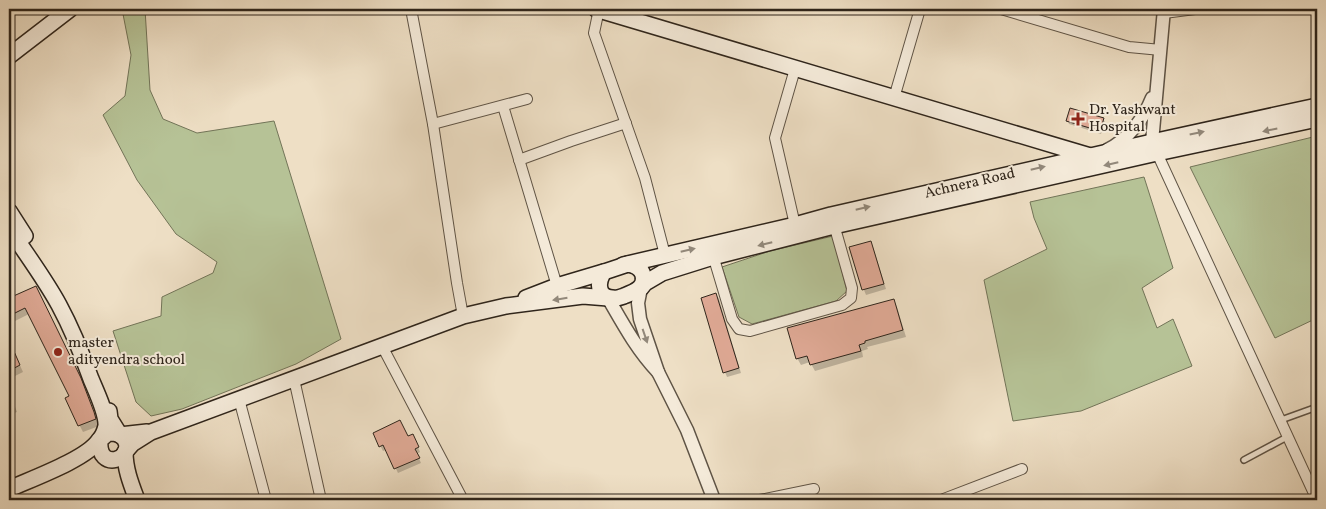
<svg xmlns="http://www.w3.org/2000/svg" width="1326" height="509" viewBox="0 0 1326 509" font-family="Vollkorn,serif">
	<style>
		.green { fill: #b6c296; stroke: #727458 }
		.shadow { fill: #0003 }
		.building { fill: #dfa995; stroke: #2f251b }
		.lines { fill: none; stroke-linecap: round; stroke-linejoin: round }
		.service-casing { stroke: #5f5446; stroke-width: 8 }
		.minor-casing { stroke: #5f5446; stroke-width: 12 }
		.tertiary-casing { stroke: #5f5446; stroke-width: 15 }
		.secondary-casing { stroke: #2f251b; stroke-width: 18 }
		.service { stroke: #f4ead9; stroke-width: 5 }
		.minor { stroke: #f4ead9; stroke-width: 10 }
		.tertiary { stroke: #f4ead9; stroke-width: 12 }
		.secondary { stroke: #f4ead9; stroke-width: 15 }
		.oneway { fill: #92887a }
		.poi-dot { fill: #8f2418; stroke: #f4ead9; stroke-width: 2 }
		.labels { text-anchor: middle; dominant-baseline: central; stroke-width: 4; stroke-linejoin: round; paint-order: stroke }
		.poi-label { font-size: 15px; fill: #2f251b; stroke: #f4ead9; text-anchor: start }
		.street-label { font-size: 15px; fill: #2f251b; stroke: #f4ead9 }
	</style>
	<rect width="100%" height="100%" fill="#eedfc5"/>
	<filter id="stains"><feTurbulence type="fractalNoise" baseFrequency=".004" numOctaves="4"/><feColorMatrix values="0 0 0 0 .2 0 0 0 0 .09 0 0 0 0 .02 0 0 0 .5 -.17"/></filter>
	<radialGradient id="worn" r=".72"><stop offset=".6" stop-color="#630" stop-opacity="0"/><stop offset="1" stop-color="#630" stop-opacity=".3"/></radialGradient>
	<g class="green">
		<polygon points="122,9 145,9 150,90 163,119 197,133 274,121 341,339 296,364 182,409 151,416 136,402 113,331 161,316 162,297 213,273 217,262 176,234 137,180 103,115 125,96 131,55"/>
		<polygon points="1317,136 1317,318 1275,338 1190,167"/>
		<polygon points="1144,177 1173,268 1142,288 1157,328 1173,319 1192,366 1081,411 1013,421 984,280 1047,249 1034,218 1030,202"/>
		<polygon points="833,236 847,291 836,301 752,324 739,317 722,267 770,251"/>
	</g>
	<g class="shadow">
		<polygon points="1103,119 1105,122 1101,134 1069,124 1068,121"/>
		<polygon points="870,242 873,247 886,289 866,295 864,290 851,248"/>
		<polygon points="36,287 84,386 99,426 83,432 66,399 71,396 29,314 9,324 9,300"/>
		<polygon points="716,294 719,299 741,373 727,377 725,372"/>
		<polygon points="894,300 897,307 906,337 867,347 868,349 862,351 863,357 815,371 810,362 801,365 797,358"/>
		<polygon points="9,341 23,372 9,379"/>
		<polygon points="9,391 17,412 9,415"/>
		<polygon points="374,434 408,438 415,440 420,452 417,454 421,463 398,473 387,450 383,451"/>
	</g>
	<g class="building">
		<polygon points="1070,108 1104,118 1100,131 1066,121"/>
		<polygon points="871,241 884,284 862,290 849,247"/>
		<polygon points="36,286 81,378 94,412 96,419 78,426 65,398 69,396 25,308 9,316 9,298"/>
		<polygon points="716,293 739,368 723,373 701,298"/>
		<polygon points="894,299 903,330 865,341 865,343 859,345 861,351 810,365 807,356 796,359 787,328"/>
		<polygon points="9,340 20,365 9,371"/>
		<polygon points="400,420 408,436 413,434 419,447 415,449 420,458 394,469 383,445 379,447 373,433"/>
	</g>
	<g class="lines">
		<defs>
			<g id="service">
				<polyline points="1281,420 1317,407"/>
				<polyline points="1244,460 1287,437"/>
			</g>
			<g id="minor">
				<polyline points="411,9 433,124 457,283 463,316"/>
				<polyline points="599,9 594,33 645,178 665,255"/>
				<polyline points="1001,9 1129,47 1161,50"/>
				<polyline points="1164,13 1195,9"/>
				<polyline points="894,98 920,9"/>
				<polyline points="503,106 557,286"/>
				<polyline points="433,124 527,99"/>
				<polyline points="1157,153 1317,500"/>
				<polyline points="519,160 571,141 626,123"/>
				<polyline points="795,225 775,138 795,69"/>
				<polyline points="712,252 732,319 739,329 750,331 842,305 851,298 852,288 833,221"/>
				<polyline points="382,346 463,500"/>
				<polyline points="294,379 321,500"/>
				<polyline points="239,399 266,500"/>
				<polyline points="760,500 814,489"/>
				<polyline points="941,500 1022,469"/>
			</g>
			<g id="tertiary">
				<path d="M1107,150C1128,140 1144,118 1152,98"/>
				<polyline points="1155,150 1152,142 1164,9"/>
				<path d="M608,298C623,324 637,350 658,372L640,319L638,303L641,288"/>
				<polyline points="658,372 687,430 714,500"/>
			</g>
			<g id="secondary">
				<polyline points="596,9 1090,156"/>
				<polyline points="9,56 70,9"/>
				<polyline points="9,211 25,236"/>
				<path d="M9,228C26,254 45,279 59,305C72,329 82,354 91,379C96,391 107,414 106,426C105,430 102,437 99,440C87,459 31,479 9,489"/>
				<path d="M628,264C635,265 641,268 643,275C646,288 634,292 624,296C621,297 617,299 613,298C597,298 597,282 604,272Z"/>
				<polyline points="623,265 795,225 831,215 1152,142 1317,106"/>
				<polyline points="641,288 645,283 662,273 713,257 834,226 1157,153 1317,119"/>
				<polyline points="526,298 557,286 604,272"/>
				<polyline points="109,411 110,419 120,435 147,432"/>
				<path d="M111,433C117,433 122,435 125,440C136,459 97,473 100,440L107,434Z"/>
				<path d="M137,500C131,484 125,469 125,452L132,444L151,432L463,316L506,306L583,296L608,298"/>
			</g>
		</defs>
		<use href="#service" class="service-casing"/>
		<use href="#minor" class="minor-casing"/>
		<use href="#tertiary" class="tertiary-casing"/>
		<use href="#secondary" class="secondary-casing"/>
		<use href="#service" class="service"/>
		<use href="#minor" class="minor"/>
		<use href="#tertiary" class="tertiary"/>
		<use href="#secondary" class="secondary"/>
	</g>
	<defs><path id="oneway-solid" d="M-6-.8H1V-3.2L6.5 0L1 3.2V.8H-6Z" transform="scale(1.25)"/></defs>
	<g class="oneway">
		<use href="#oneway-solid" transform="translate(1270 130) rotate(168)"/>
		<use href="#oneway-solid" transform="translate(1197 133) rotate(-12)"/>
		<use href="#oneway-solid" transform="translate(1111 164) rotate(167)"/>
		<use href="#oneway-solid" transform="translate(1038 168) rotate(-13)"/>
		<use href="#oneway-solid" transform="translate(863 208) rotate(-13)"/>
		<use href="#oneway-solid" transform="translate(765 244) rotate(166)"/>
		<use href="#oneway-solid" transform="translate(688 250) rotate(-13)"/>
		<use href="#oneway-solid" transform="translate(560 299) rotate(171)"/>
		<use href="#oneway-solid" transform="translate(645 336) rotate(71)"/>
	</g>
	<g class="poi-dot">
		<path d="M1075.5 111.5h5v5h5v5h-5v5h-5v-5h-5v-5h5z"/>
		<circle cx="58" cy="352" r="5"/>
	</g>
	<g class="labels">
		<g class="poi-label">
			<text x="1089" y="110">Dr. Yashwant<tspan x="1089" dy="17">Hospital</tspan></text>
			<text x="68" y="343">master<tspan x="68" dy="17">adityendra school</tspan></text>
		</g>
		<g class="street-label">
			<text transform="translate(970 184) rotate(-13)">Achnera Road</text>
		</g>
	</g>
	<rect width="1326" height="509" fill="none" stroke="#eedfc5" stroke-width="30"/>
	<rect x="10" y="10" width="1306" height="489" fill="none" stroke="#2f251b" stroke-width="2.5"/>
	<rect x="15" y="15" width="1296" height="479" fill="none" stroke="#2f251b"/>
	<rect width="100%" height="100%" filter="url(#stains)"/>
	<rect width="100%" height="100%" fill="url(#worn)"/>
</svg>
